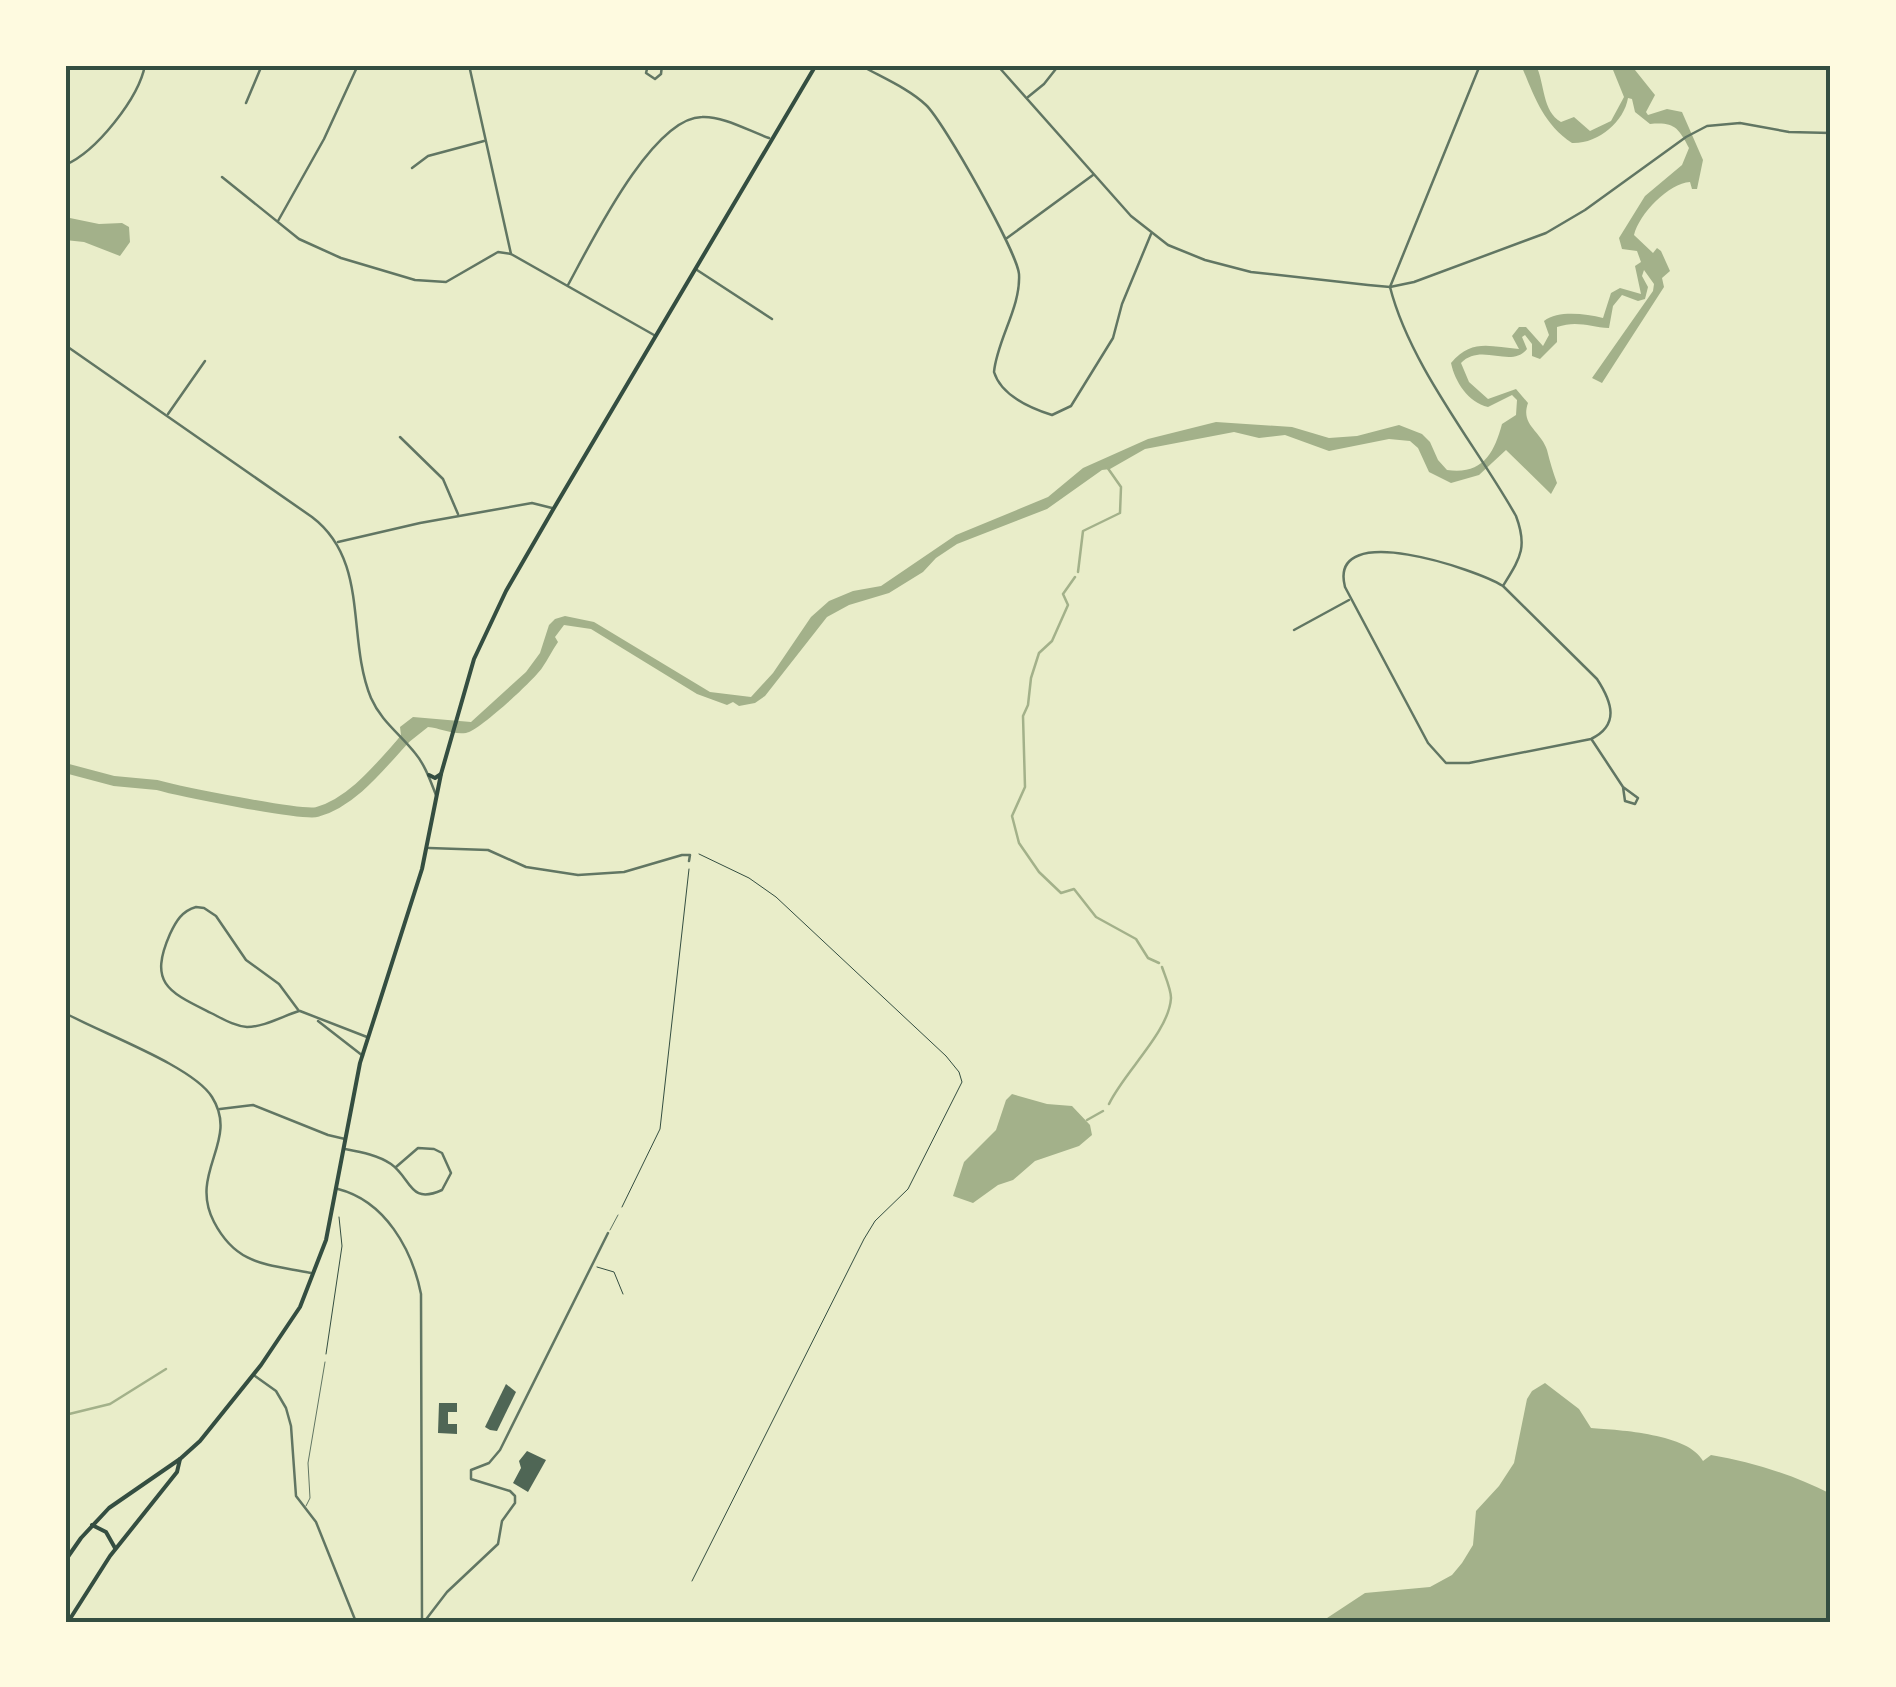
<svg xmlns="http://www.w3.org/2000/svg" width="1896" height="1687" viewBox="0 0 1896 1687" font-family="Montserrat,sans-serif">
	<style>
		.water { fill: #a3b18a }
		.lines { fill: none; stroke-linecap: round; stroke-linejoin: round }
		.stream { stroke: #a3b18a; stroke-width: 2.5 }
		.river { stroke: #a3b18a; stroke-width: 10 }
		.building { fill: #4f6655 }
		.path { stroke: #344e41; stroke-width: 1 }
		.service { stroke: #617663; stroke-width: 1 }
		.minor { stroke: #617663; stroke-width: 2.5 }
		.tertiary { stroke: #617663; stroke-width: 2.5 }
		.secondary { stroke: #344e41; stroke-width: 4 }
		.trunk { stroke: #344e41; stroke-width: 4 }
		.neatline { fill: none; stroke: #344e41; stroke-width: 4 }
	</style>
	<rect width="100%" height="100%" fill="#e9edc9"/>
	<g class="water">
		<path d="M1521,65H1536C1545,84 1542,111 1561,122L1574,117L1590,131L1611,121L1624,97L1611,65H1631L1655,95L1646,112L1648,115L1667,109L1682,112L1703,160L1697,189H1692L1690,182C1669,183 1639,214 1634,235L1653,253L1657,248L1661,251L1670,271L1662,278L1664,287L1602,383L1592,378L1653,291L1654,284L1644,270L1642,276L1648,287L1645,299L1638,301L1622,295L1613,306L1609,328C1590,327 1577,320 1557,327V342L1540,359L1532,356V344L1525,335L1522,337L1527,349C1511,369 1481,342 1461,363L1469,382L1488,399L1516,389L1528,403C1520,425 1541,431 1547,450C1550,462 1553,472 1557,483L1551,494L1506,450L1479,475L1451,483L1429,472L1418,448L1410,441L1389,439L1329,451L1285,435L1259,438L1234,432L1145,449L1110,469L1102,470L1047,509L957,544L936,558L923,572L889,593L849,605L827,617L765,696L755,703L739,706L733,702L727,705L697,694L591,629L564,625L555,637L558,642C552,651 548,659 542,668C534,680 479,731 466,733C453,735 440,728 428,727L399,750L393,746L401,735L400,727L413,717L471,722L526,672L540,653L549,625L555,619L565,616L594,622L710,692L751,697L773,673L811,617L829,601L853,591L881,586L956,535L1048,497L1083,468L1148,439L1216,422L1292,427L1329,438L1357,436L1399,425L1422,434L1430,442L1438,460L1447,470C1482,475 1494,454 1502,424L1516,415L1517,400L1512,395L1488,407C1468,402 1455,382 1451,363C1472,338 1491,347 1519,349L1512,336L1519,327H1526L1543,346L1549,335L1544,321C1559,310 1585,314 1603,318L1611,293L1620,288L1641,294L1635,266L1641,262L1637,251L1622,249L1619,238L1645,196L1682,165L1689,148C1678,127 1674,122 1650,124L1635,112L1632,99L1628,98C1624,122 1598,144 1572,143C1542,123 1534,95 1521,65Z"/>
		<polygon points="65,217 99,224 122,223 129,227 130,242 120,256 84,242 65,240"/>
		<polygon points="1012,1094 1047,1104 1072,1106 1090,1125 1092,1135 1079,1146 1035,1161 1013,1180 998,1185 973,1203 953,1196 964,1162 996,1130 1006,1100"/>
		<path d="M1545,1383L1579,1409L1591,1428C1620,1430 1689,1434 1703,1461L1711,1455C1752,1462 1794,1475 1831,1494V1622H1321L1365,1593L1430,1587L1452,1575L1462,1563L1473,1545L1476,1511L1499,1486L1514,1463L1527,1399L1532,1391Z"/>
	</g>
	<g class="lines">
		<g class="stream">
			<polyline points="1078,572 1083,531 1120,513 1121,487 1107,467"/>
			<polyline points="1075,577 1063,594 1068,605 1052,641 1039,653 1031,678 1028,705 1023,716 1025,787 1012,816 1019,843 1039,872 1061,893 1074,889 1096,917 1136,939 1148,958 1159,963"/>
			<path d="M1109,1104C1124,1072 1169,1032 1171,998C1171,989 1165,976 1162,967"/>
			<polyline points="1087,1120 1103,1111"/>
			<polyline points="65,1415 110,1404 166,1369"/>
		</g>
		<path class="river" d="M65,768L114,781L157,785C178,791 302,816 317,812C353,802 381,765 405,739"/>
	</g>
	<g class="building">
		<polygon points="506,1384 516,1392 497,1431 490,1430 485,1427"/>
		<polygon points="439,1403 457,1403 457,1412 448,1412 448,1424 457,1424 457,1434 438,1433"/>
		<polygon points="527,1451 546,1460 528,1492 513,1483 521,1468 519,1461"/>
	</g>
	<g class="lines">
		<g class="path">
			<polyline points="622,1207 660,1129 689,869"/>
			<polyline points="597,1267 614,1272 623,1294"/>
			<polyline points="326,1354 342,1246 339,1217"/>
			<polyline points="692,1581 864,1239 875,1221 908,1189 962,1082 959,1072 946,1056 776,897 749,878 699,854"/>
		</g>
		<g class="service">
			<polyline points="610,1230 618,1215"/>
			<polyline points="306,1506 310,1498 308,1463 325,1362"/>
		</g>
		<g class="minor">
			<polyline points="469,65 511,254 654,335"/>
			<polyline points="648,65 646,73 655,79 661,74 662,65"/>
			<path d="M860,65C881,77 908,88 926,105C944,122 1017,252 1019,274C1021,307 997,340 994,372C1001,395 1030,408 1052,415L1071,406L1113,338L1122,304L1151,234"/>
			<path d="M1480,65L1390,287C1410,366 1476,445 1516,516C1528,548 1520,558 1503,586C1478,570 1327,518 1345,587L1428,743L1446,763H1469L1591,739C1620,725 1612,702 1597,679L1503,586"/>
			<polyline points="1028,97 1044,84 1059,65"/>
			<polyline points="246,103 262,65"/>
			<path d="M65,165C96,152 139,98 145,65"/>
			<polyline points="412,168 428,156 484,141"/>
			<polyline points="222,177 299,239 341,258 415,280 446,282 498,252 511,254"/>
			<polyline points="278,221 324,139 358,65"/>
			<polyline points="1007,238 1093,175"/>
			<polyline points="697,270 772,319"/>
			<path d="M568,285C590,245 652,117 702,117C723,116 749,131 769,138"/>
			<polyline points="168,414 205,361"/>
			<polyline points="400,437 443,479 458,514"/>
			<polyline points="338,542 420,523 532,503 552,508"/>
			<polyline points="1294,630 1349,600"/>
			<polyline points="1592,740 1623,787 1625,801 1635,804 1638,798 1623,787"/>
			<polyline points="429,848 488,850 526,867 578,875 624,872 682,855 690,855 689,861"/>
			<path d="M196,907L204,908L216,916L246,960L279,984L299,1011C283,1016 264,1027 247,1027C234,1026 223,1019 211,1013C169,992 148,984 170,934C176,921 182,911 196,907Z"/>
			<polyline points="300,1011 367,1037"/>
			<path d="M65,1013C101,1033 193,1066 212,1097C240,1141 188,1172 214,1222C237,1266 267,1264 311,1273"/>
			<polyline points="318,1021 363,1056"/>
			<polyline points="220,1109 253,1105 328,1135 345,1139"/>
			<path d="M345,1149C361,1152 378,1155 391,1164C412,1179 409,1205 442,1190L451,1173L442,1153L434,1149L418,1148L396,1167"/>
			<path d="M338,1189C385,1201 412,1249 421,1294L422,1622"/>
			<polyline points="255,1376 276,1391 286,1408 291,1426 296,1496 316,1522 356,1622"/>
			<polyline points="424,1622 447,1592 498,1544 502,1521 515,1503 515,1496 510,1491 471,1479 471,1470 489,1463 500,1450 608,1233"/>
		</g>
		<g class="tertiary">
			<polyline points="997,65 1131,216 1168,245 1205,260 1251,272 1368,285 1390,287 1414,282 1546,233 1585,210 1686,137 1707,126 1740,123 1789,132 1831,133"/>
			<path d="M65,345L312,517C370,561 346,637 371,698C381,721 400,734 415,753C425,765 430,780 436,795"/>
		</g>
		<g class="secondary">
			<polyline points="429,775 435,778 441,774"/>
			<polyline points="65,1561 81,1538 109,1508 180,1459 200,1441 261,1365 300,1307 326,1240 360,1063 422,869 441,774 474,659 506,591 554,508 816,65"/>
		</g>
		<g class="trunk">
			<polyline points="92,1525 106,1532 115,1548"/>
			<polyline points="68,1622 110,1556 177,1472 180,1459"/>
		</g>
	</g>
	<rect width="1896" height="1687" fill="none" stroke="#fefae0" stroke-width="135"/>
	<rect x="68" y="68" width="1760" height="1552" class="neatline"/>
</svg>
